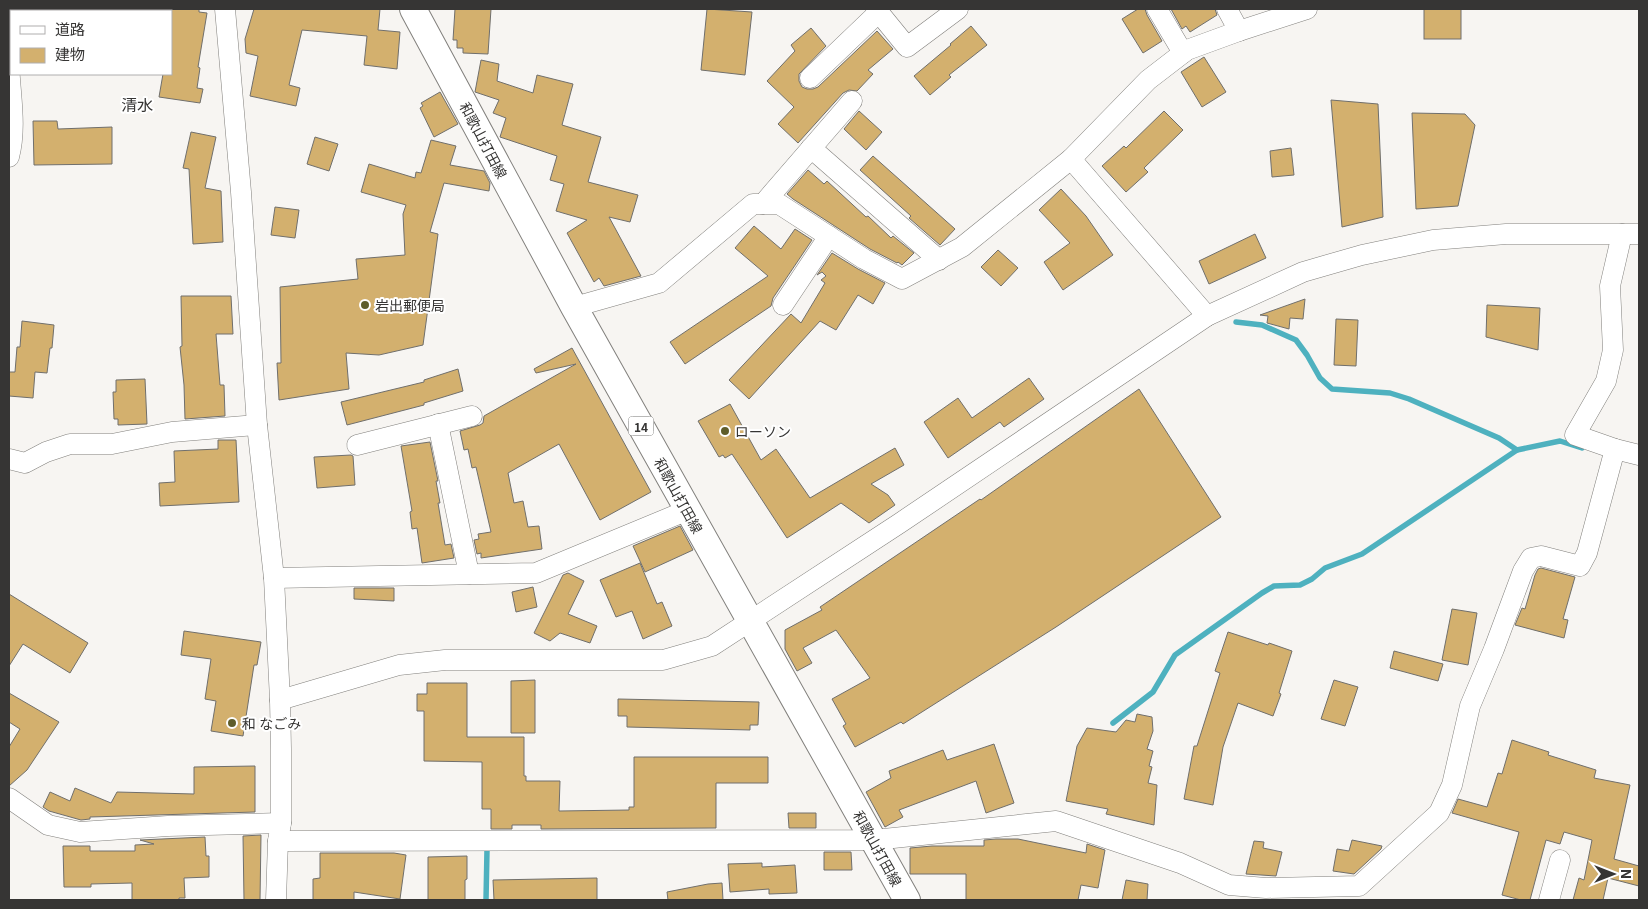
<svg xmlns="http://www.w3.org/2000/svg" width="1648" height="909" viewBox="0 0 1648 909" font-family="Georgia,'Noto Sans JP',serif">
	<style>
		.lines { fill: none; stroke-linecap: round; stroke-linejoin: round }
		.stream { stroke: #4eb1bf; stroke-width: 5.5 }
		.building { fill: #d3b06e; stroke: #706f6c }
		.minor-casing { stroke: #82807d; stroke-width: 21 }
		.major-casing { stroke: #82807d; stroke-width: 28 }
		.minor { stroke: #fff; stroke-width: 20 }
		.major { stroke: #fff; stroke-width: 26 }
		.poi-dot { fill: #5f5d2a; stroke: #fff; stroke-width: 2 }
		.labels { text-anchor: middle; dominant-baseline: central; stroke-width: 4; stroke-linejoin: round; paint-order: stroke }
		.shield { fill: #fff; stroke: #727271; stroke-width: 1 }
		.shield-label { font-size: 12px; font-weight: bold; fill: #363534 }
		.street-label { font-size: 14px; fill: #363534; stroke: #fff }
		.poi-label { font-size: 14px; fill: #363534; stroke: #fff; text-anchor: start }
		.quarter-label { font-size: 16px; fill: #363534; stroke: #fff }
	</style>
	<rect width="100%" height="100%" fill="#f7f5f2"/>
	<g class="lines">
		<g class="stream">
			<polyline points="1236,322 1262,325 1296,340 1307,355 1320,378 1332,389 1390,393 1409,399 1499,438 1517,450"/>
			<polyline points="1113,723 1153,692 1175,655 1262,593 1274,586 1300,585 1312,579 1325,568 1362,554 1517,450 1560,441 1582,448"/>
			<polyline points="486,900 487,850"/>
		</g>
	</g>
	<g class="building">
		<polygon points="171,9 199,9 199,12 207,13 198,67 200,68 197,88 203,89 200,103 159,97 163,74 171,74"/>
		<polygon points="254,9 380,9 378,30 400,32 397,69 364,65 367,36 302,30 289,85 300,88 296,106 250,96 258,56 246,53 245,39"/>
		<polygon points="455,9 491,9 488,54 463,53 463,48 457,48 457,40 453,40"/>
		<polygon points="707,9 752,12 745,75 701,70"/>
		<polygon points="1138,9 1145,9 1147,15 1162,41 1143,53 1122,19"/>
		<polygon points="1171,9 1215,9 1217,15 1190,32 1186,26 1182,29"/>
		<rect x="1424" y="9" width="37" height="30"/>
		<polygon points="971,26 987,45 949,75 951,77 930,95 914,76 951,45 950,44"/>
		<polygon points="811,28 826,46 799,74 799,81 802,87 807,89 813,89 818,87 877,31 893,49 868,70 873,74 857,91 849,90 843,93 798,143 778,124 794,107 767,81 795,51 791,45"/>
		<polygon points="1204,57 1226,92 1202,107 1181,72"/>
		<polygon points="481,60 499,64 497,81 533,93 537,75 573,84 562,125 601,137 588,182 638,195 630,222 609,217 641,276 604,286 599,278 594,282 567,233 587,220 556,211 564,184 550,180 557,156 500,137 506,118 493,113 499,100 475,92"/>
		<polygon points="440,92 458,124 434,137 420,108 423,106 421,103"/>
		<polygon points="1331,100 1378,104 1383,217 1342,227"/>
		<polygon points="859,111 882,132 866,150 844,129"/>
		<polygon points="1164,111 1183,130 1144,168 1148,172 1126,192 1102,166 1124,146 1126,148"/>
		<polygon points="1412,113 1465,114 1475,125 1458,206 1416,209"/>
		<polygon points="33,121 57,121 58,129 112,127 112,164 34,165"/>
		<polygon points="191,132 216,137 205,188 221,191 223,242 193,244 189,169 183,168"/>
		<polygon points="315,137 338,144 329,171 307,164"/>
		<polygon points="431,140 456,146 450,165 484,171 490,183 489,191 444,183 430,232 438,234 423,345 379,355 346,353 349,389 279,400 277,363 281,363 280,287 358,279 356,259 405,255 403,214 406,205 361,192 369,164 415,178 416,172 421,173"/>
		<polygon points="1291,148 1294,175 1272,177 1270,151"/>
		<polygon points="873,156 955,229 940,245 909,218 911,216 860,170"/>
		<polygon points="808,170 824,184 827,181 866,217 868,216 891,238 893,236 914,253 902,265 898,262 897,263 870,249 793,199 787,194"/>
		<polygon points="1061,189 1086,216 1113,255 1063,290 1044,262 1070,243 1039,210"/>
		<polygon points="275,207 299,210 295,238 271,235"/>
		<polygon points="754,226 781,249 795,229 812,240 773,298 771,306 685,364 670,342 768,276 735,248"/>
		<polygon points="1255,234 1266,258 1209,284 1199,261"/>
		<polygon points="998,250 1018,268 1001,286 981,267"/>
		<polygon points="832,253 858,269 885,283 873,304 858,295 836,330 820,321 749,399 729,380 791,314 801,323 825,283 821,280 826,276 822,272 817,275"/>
		<polygon points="181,296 231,296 233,334 216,334 220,385 224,385 225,416 185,419 184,385 180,347 182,346"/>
		<polygon points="1305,299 1303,319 1290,318 1289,329 1267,323 1268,316 1260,315"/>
		<polygon points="1487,305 1540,308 1538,350 1486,337"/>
		<polygon points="1336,319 1358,320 1356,366 1334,365"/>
		<polygon points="22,321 54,325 52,348 50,348 47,373 35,372 33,398 9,396 9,372 15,372 17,347 20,347"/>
		<polygon points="572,348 651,492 600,520 559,444 508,473 514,503 523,501 528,527 539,526 542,549 481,558 481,553 477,554 474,540 479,539 478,534 491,532 476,467 472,468 468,449 464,450 460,431 480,425 483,423 484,416 576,364 536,373 534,369"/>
		<polygon points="458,369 463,391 424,403 424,405 347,425 341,402 424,382 424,380"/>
		<polygon points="1029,378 1044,399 1004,427 1000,422 948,458 924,422 958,398 972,418"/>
		<polygon points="145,379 147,424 118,425 118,419 114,419 113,392 116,392 116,380"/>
		<polygon points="1139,389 1221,517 1056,627 903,724 901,722 855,747 843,726 846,724 832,699 870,678 836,630 803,648 812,663 797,671 785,649 785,630 822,610 820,607 980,499 981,500"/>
		<polygon points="730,404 761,460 776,449 810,498 895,448 904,465 871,484 888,495 895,505 869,523 841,503 787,538 732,454 725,458 723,455 719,457 698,421"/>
		<polygon points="218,440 236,440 239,502 160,506 159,483 175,482 174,451 218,449"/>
		<polygon points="430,442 438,481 436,481 440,503 438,503 445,545 451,544 454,558 422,563 417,528 412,529 410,512 412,511 401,446"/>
		<polygon points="351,455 353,456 355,485 317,488 314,457"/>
		<polygon points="680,526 693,550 645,572 633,546"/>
		<polygon points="640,563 657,604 662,602 672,626 643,639 632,611 616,617 600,580"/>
		<polygon points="1541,568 1575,577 1563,619 1568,620 1564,638 1515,625 1522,608 1525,609 1535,575 1538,569"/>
		<polygon points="568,573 584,581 568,614 597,626 590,643 560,633 550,641 534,633 563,575"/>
		<polygon points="533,587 537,607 516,612 512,592"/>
		<polygon points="354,588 394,588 394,601 354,599"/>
		<polygon points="9,594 88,643 70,673 23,644 9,666"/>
		<polygon points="1452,609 1477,613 1468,665 1442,660"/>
		<polygon points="184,631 261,642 257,665 254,665 243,736 211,731 216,701 205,699 211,659 181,655"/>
		<polygon points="1228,632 1268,645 1269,643 1292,651 1279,693 1281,694 1273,716 1238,703 1223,747 1213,805 1184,799 1194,746 1197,746 1220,673 1215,671"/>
		<polygon points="1394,651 1443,664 1438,681 1390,668"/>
		<polygon points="535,680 535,733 511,733 511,681"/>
		<polygon points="1334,680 1358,687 1345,726 1321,719"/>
		<polygon points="427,683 467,683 467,737 524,737 524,776 526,776 526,781 560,781 559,811 629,810 629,807 634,807 634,757 768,757 768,783 716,783 716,828 541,829 541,825 512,825 512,829 491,829 491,809 482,809 482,762 424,761 424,711 417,711 417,694 427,694"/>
		<polygon points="9,693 59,722 27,770 9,786 9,747 20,729 9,722"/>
		<polygon points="618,699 759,702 758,725 750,725 750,730 627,727 627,716 618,716"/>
		<polygon points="1137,714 1152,717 1153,731 1147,749 1153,751 1149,766 1152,767 1148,783 1157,785 1154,825 1106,814 1108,809 1066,801 1077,746 1087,728 1116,732 1126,720 1135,722"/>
		<polygon points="1512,740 1549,752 1548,755 1596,770 1594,778 1630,785 1614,859 1639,866 1639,886 1608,878 1603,900 1573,900 1579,878 1584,880 1592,840 1564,832 1560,844 1546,840 1530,900 1521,900 1502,895 1519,832 1452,813 1458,799 1487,807 1498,773 1502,774"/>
		<polygon points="994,744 1014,803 986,813 976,781 899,810 903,817 885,827 866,792 891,778 889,771 943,750 947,760"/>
		<polygon points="255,766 255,812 90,817 90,819 81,820 49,811 43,807 50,792 70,801 75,788 111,803 117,792 194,794 194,767"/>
		<polygon points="788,813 816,813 816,828 789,828"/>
		<polygon points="261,835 260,900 244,900 243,836"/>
		<polygon points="205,837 206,856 209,856 209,877 184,878 185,898 179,898 179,900 132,900 132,883 91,884 91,887 64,887 63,846 90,846 90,851 135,851 135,845 154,844 140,840"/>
		<polygon points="996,839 1018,839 1086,853 1087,844 1105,850 1098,888 1081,885 1078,900 966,900 966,874 910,874 910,848 932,846 984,846 984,840"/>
		<polygon points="1352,840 1382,846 1381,849 1354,874 1333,871 1337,849 1349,851"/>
		<polygon points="1254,841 1264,842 1263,848 1282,852 1276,876 1246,874"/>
		<polygon points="824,852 851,852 852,870 824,870"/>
		<polygon points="320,853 394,853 406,855 400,899 354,892 354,900 313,900 313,879 320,878"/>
		<polygon points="467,856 467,879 465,880 465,900 428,900 428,857"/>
		<polygon points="762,863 762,867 795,865 797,893 769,894 769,889 730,892 728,864"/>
		<polygon points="597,878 597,900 494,900 493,880"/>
		<polygon points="1126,880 1148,884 1147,900 1122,900"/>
		<polygon points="722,883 723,900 668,900 667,892 708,884"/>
	</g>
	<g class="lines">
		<defs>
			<g id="minor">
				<polyline points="225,9 241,192 257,425 274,578 280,700 281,749 281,823 278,841 276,900"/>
				<polyline points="876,9 907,47 958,9"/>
				<polyline points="1157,9 1183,53"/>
				<polyline points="1227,9 1239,31"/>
				<path d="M9,62C10,94 17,126 9,157"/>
				<polyline points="810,78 879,12"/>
				<polyline points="811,148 939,260"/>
				<polyline points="1071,159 1207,316"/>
				<polyline points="763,204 852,101"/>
				<polyline points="1622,234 1610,286 1613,350 1606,381 1575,435 1615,449 1639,455"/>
				<polyline points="783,305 829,236"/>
				<polyline points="574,307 659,283 753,204 779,204 864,259 902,279 962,247 1071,159 1148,80 1187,50 1239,31 1307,9"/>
				<polyline points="438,424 469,574"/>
				<polyline points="357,445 472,416"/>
				<polyline points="9,459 25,463 46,452 70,444 112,444 172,432 257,425"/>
				<polyline points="274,578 536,573 688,510"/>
				<polyline points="280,700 399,665 445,660 663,660 712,646 900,523 1207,316 1303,272 1362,255 1433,240 1506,234 1639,234"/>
				<polyline points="9,798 48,825 80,832 168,826 281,823"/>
				<polyline points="278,841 874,840 1056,821 1180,863 1229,885 1266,888 1359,886 1439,813 1452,785 1470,706 1494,649 1523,571 1531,558 1541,556 1580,566 1587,553 1615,449"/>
				<polyline points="1549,900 1560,860"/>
			</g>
			<polyline id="major" points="413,9 574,307 907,900"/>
		</defs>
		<use href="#minor" class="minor-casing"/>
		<use href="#major" class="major-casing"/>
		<use href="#minor" class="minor"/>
		<use href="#major" class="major"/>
	</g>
	<g class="poi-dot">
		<circle cx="365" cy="305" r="5"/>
		<circle cx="725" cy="431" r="5"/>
		<circle cx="232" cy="723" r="5"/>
	</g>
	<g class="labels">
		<rect class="shield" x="628.5" y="416.5" width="25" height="19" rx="4"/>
		<g class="shield-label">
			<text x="641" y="426">14</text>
		</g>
		<g class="street-label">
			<text transform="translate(484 140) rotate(62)">和歌山打田線</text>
			<text transform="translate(679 495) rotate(61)">和歌山打田線</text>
			<text transform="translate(878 848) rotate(61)">和歌山打田線</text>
		</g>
		<g class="poi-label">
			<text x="375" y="305">岩出郵便局</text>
			<text x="735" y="431">ローソン</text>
			<text x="242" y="723">和 なごみ</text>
		</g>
		<g class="quarter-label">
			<text x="137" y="104">清水</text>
		</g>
	</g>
	<rect width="1648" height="909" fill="none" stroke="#363534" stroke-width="20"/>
	<rect x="10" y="10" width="162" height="65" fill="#ffffff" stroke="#afaeae"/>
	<rect x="20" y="26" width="25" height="8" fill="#ffffff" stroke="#afaeae"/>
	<text x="55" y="35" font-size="15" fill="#363534">道路</text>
	<rect x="20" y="48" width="25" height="15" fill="#d3b06e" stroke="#afaeae"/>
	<text x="55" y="60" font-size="15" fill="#363534">建物</text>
	<g transform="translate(1613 874) rotate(90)" stroke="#ffffff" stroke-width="4" paint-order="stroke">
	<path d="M0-4L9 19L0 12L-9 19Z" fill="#363534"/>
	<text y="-8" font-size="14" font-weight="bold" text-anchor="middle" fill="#363534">N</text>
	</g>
</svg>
